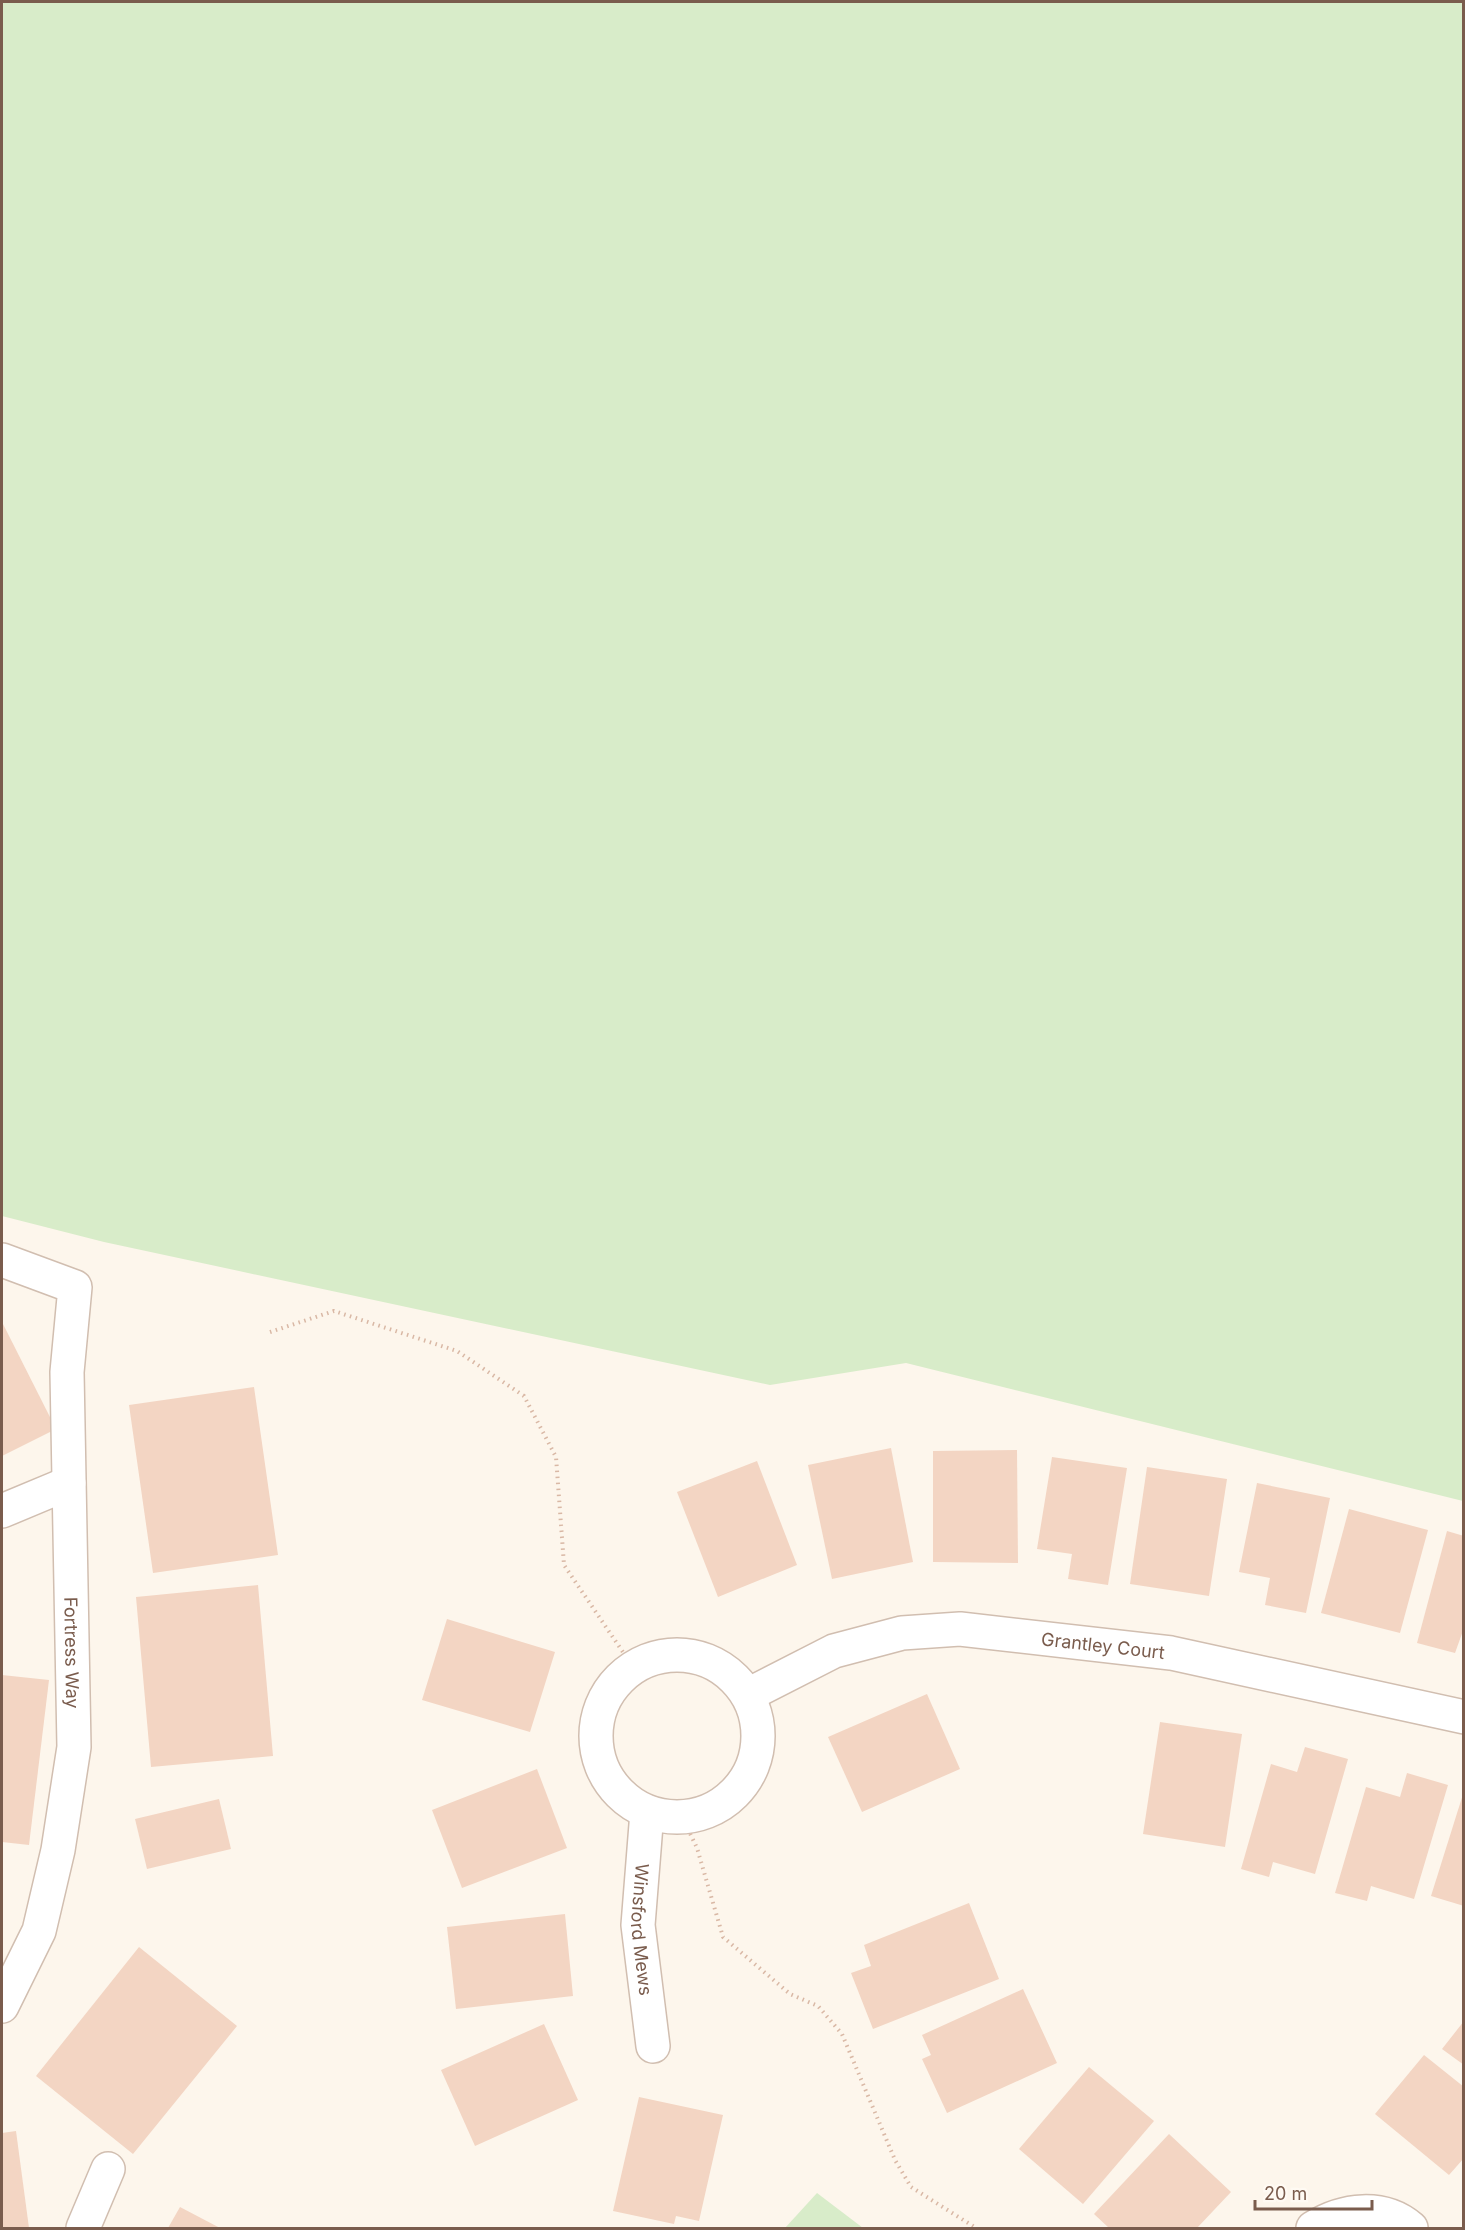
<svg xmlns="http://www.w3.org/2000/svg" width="1465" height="2230" viewBox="0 0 1465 2230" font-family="Inter,sans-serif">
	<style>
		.green { fill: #d8ecc9 }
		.building { fill: #f3d5c3 }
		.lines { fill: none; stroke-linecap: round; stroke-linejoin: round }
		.minor-casing { stroke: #d1beb0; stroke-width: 36 }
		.path { stroke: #d9b8a5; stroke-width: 4; stroke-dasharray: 1.5 4.5; stroke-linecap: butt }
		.minor { stroke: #fff; stroke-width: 33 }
		.labels { text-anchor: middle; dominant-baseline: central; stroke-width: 4.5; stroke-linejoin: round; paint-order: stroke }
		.street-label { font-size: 18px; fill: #7a5c4d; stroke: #fffaf3 }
	</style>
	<rect width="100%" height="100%" fill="#fdf6ec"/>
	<g class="green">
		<polygon points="2,2 1463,2 1463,1501 906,1363 770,1385 104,1242 2,1216"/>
		<polygon points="817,2193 863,2228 785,2228"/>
	</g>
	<g class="building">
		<polygon points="2,1322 56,1429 2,1456"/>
		<polygon points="254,1387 278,1555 153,1573 129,1405"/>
		<polygon points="891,1448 913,1562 832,1579 808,1465"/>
		<polygon points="1017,1450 1018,1563 933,1562 933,1451"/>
		<polygon points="1052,1457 1127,1468 1108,1585 1068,1579 1072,1554 1037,1549"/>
		<polygon points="757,1461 797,1565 718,1597 677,1492"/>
		<polygon points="1147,1467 1227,1479 1209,1596 1130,1584"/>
		<polygon points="1257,1483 1330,1498 1306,1613 1265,1605 1270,1578 1239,1572"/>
		<polygon points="1349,1509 1428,1530 1400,1633 1321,1613"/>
		<polygon points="1447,1531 1464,1536 1464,1628 1455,1653 1417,1643"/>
		<polygon points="258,1585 273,1756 151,1767 136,1597"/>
		<polygon points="447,1619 555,1652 530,1732 422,1700"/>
		<polygon points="2,1675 49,1680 29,1845 2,1842"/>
		<polygon points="927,1694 960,1769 862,1812 828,1737"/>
		<polygon points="1160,1722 1242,1734 1225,1847 1143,1834"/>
		<polygon points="1305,1747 1348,1759 1315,1874 1273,1862 1269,1877 1241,1869 1271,1764 1297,1772"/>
		<polygon points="537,1769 567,1848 462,1888 432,1810"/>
		<polygon points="1407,1773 1448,1785 1414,1899 1371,1886 1367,1901 1335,1893 1366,1787 1400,1797"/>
		<polygon points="1464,1791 1464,1906 1431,1896"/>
		<polygon points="219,1799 231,1849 147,1869 135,1819"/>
		<polygon points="969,1903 999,1979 873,2029 851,1973 871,1966 864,1945"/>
		<polygon points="565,1914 573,1996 456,2009 447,1927"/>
		<polygon points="139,1947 237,2026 133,2154 36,2076"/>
		<polygon points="1023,1989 1057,2063 947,2113 922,2059 931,2055 922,2035"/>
		<polygon points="1464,2021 1464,2065 1442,2049"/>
		<polygon points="544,2024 578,2100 475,2146 441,2070"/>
		<polygon points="1424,2055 1464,2087 1464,2158 1449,2175 1375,2114"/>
		<polygon points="1089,2067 1154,2121 1083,2204 1019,2149"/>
		<polygon points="639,2097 723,2115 699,2221 676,2216 674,2224 613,2211"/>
		<polygon points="16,2131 29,2228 2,2228 2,2133"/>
		<polygon points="1169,2134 1231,2192 1197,2228 1109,2228 1094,2214"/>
		<polygon points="180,2207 220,2228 168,2228"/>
	</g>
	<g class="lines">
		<defs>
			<g id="minor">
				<path id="s1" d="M2,1260L75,1287L67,1372L74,1747L58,1850L39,1931L2,2006"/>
				<polyline points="2,1511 69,1483"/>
				<circle cx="677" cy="1736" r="81"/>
				<path id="s2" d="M748,1695L834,1651L902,1633L960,1629L1171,1653L1464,1717"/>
				<path id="s3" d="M647,1812L638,1925L653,2046"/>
				<polyline points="83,2228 108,2169"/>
				<path d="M1313,2228C1343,2209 1383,2204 1411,2228"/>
			</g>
		</defs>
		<use href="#minor" class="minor-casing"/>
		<g class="path">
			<polyline points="270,1332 334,1311 457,1351 524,1396 556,1457 564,1565 633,1667"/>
			<polyline points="685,1823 697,1848 723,1937 790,1994 818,2006 842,2034 895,2160 911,2187 976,2228"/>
		</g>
		<use href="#minor" class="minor"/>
	</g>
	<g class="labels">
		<g class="street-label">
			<text stroke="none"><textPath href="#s2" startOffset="369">Grantley Court</textPath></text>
			<text stroke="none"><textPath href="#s1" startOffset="444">Fortress Way</textPath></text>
			<text stroke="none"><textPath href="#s3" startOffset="118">Winsford Mews</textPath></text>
		</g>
	</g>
	<rect width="1465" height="2230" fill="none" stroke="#7a5c4d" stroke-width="6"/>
	<path d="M1255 2200v9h117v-9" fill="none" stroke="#7a5c4d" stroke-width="3"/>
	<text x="1264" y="2200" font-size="18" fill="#7a5c4d" stroke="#fffaf3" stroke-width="4.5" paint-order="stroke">20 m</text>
</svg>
